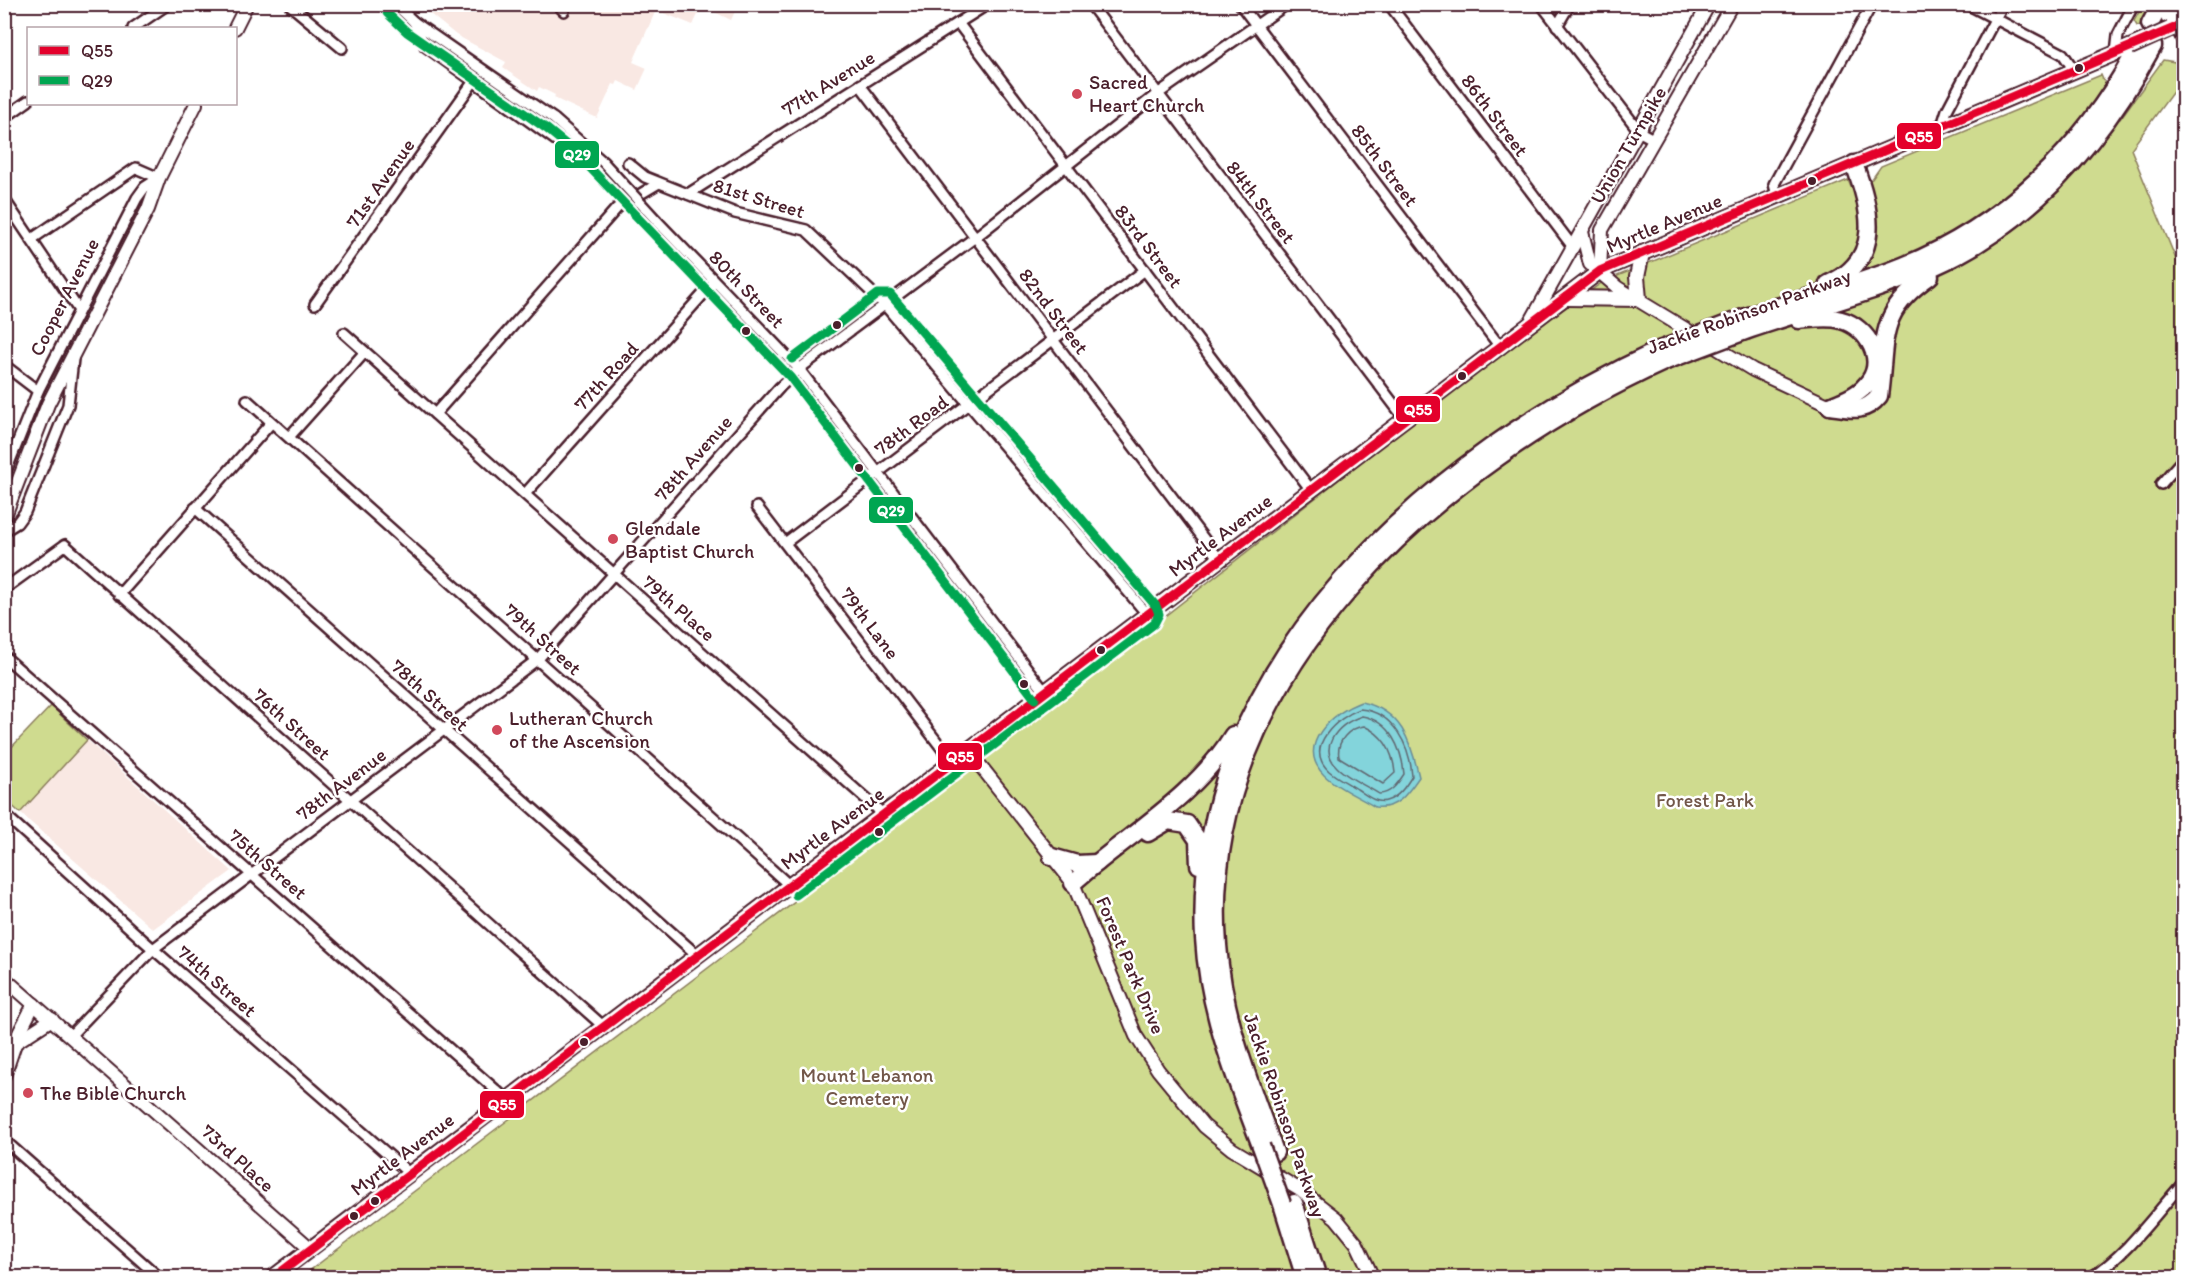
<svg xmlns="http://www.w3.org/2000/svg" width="2188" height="1282" viewBox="0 0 2188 1282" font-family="Itim,sans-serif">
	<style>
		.built { fill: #f9e8e3 }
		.green { fill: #cfdb8f; stroke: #8c7d5d; stroke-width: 1.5 }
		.water { fill: #83d4db; stroke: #6c8c95; stroke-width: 1.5 }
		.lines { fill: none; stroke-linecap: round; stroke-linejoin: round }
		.shore { stroke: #616771; stroke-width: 1.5 }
		.street-casing { stroke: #4a1f2b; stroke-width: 14 }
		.secondary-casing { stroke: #4a1f2b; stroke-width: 16 }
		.primary-casing { stroke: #4a1f2b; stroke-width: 18 }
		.highway-casing { stroke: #4a1f2b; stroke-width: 21 }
		.street { stroke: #fff; stroke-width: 9 }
		.secondary { stroke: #fff; stroke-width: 12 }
		.primary { stroke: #fff; stroke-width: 14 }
		.highway { stroke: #fff; stroke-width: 16 }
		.street-bridge-casing { stroke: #4a1f2b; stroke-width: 14; stroke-linecap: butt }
		.primary-bridge-casing { stroke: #4a1f2b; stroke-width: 18; stroke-linecap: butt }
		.highway-bridge-casing { stroke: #4a1f2b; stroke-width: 21; stroke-linecap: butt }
		.street-bridge { stroke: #fff; stroke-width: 9 }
		.primary-bridge { stroke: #fff; stroke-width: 14 }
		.highway-bridge { stroke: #fff; stroke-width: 16 }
		.bus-1-casing { stroke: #fff; stroke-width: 14 }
		.bus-2-casing { stroke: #fff; stroke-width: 14 }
		.bus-1 { stroke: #e4002b; stroke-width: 9 }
		.bus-2 { stroke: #00a651; stroke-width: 9 }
		.bus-dot { fill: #4a1f2b; stroke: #fff; stroke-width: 2 }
		.poi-dot { fill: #d1495b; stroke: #fff; stroke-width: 2 }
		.labels { text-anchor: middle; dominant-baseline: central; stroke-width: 5; stroke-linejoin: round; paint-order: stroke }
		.poi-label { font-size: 20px; fill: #4a1f2b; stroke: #fff; text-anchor: start }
		.street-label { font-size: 20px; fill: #4a1f2b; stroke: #fff }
		.park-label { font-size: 20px; fill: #725749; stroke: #fff }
		.line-badge { stroke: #fff; stroke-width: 2 }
		.badge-label { font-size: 16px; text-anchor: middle; font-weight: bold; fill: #fff }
	</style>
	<rect width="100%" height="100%" fill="#fff"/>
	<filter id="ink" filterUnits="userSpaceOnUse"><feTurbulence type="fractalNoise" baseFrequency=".0167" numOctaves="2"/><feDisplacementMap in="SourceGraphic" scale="12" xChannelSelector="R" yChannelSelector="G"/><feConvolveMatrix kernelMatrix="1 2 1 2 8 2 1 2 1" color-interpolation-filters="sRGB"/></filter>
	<g filter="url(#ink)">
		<g class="built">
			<polygon points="419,5 738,5 731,20 702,6 693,25 656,10 633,62 647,68 637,90 618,81 616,85 613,84 597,118 554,98 555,95 539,87 537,91 503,68 506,62 456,35"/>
			<polygon points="87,740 232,871 153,929 20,813"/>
		</g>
		<g class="green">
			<polygon points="2143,5 2152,5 2142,25 2137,26 2134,21"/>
			<polygon points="2163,60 2175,62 2183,78 2131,149 2184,279 2183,1277 300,1278 962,775 1503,351 1603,282 1848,180 1851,187 1872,179 1881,166 2101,75 2120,119"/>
			<polygon points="51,706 87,740 20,813 5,799 5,754"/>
		</g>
		<path class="water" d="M1361,702C1401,710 1411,741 1419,777C1408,793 1397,810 1375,807C1359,797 1337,788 1324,775C1295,745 1333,712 1361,702Z"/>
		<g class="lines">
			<g class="shore">
				<path d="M1360,709C1394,712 1410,746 1412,776C1406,786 1398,798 1386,801C1376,804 1365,794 1357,789C1348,783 1337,778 1329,771C1303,747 1338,717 1360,709Z"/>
				<path d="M1362,716C1390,721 1402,749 1404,774C1398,783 1391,794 1379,794C1361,782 1317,767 1332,739C1338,728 1350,720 1362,716Z"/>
				<path d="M1364,726C1384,735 1393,751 1395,773L1383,784L1339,757C1336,741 1349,728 1364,726Z"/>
			</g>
			<defs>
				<g id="street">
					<polyline points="289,4 342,48"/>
					<polyline points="395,4 414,22 554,119"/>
					<polyline points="557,4 564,11"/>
					<polyline points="1090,4 1405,419"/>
					<polyline points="1240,4 1501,348"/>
					<polyline points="1389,4 1573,247"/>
					<polyline points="1541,4 1640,132 1653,139"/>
					<polyline points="1967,4 2063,54 2074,70"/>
					<polyline points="414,22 425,46 564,146"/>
					<polyline points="958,23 1311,490"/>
					<polyline points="1557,26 1570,4"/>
					<polyline points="2176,27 2184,44"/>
					<polyline points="133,28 168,4"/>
					<polyline points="2116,53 2118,35 2134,4"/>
					<polyline points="860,85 1219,559"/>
					<polyline points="4,118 28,101"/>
					<polyline points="1942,126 1947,110 2003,4"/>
					<polyline points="628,163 645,177 735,213 806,230 884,304 1147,614"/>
					<polyline points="688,194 988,4"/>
					<polyline points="1777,196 1774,184 1872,4"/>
					<polyline points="4,199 78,309"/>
					<polyline points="657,221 799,369 1045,692"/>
					<polyline points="32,239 136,168 159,178"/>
					<polyline points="315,304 474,81"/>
					<polyline points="344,333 883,814"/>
					<polyline points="4,365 38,391"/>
					<polyline points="247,400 789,885"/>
					<polyline points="435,414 617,208 659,183"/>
					<polyline points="289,437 365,352"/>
					<polyline points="4,476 38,391 137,198 145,187 159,178"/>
					<polyline points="2161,484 2184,458"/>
					<polyline points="525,494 714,282"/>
					<polyline points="757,507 944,751 956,759"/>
					<polyline points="195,508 697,955"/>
					<polyline points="4,531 17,523 25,512 68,405 73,359"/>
					<polyline points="785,543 1145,270"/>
					<polyline points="4,589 65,545 603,1026"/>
					<polyline points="119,595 271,423"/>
					<polyline points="4,656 506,1099"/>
					<polyline points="4,814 144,941 409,1173"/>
					<polyline points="71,1035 153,949 538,659 780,387 799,369 982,232 1156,95 1287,4"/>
					<polyline points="4,1140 160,1278"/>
					<path d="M2090,1278C2127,1255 2155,1214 2184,1182"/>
				</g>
				<g id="secondary">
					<polyline points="235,28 247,4"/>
					<polyline points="1582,232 1590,264 1618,288 1753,370 1830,406"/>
					<polyline points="1600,271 1602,230 1732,4"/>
					<polyline points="1529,325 1709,4"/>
					<polyline points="4,518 48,404 148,209 159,178 196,104"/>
					<polyline points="968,750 1073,883 1136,1036 1158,1070 1204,1126 1232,1149 1300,1190 1336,1218 1357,1244 1373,1278"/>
					<polyline points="4,978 310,1248"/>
					<polyline points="15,1043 52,1019"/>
					<polyline points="4,1076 18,1035 34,1004"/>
				</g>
				<g id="primary">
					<polyline points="2170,29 2184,24"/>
					<polyline points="1567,298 1639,299 1637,277 1642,253"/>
					<polyline points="272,1278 1600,271 2130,47"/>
				</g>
				<g id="highway">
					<polyline points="2169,17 2176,4"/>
					<polyline points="2150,24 2161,4"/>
					<path d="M1828,284C1884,260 1871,208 1854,164"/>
					<path d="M1743,318C1796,300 1851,287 1903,266C2004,225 2082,149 2134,54"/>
					<path d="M1799,320C1813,319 1828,316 1841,320C1868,327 1888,362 1866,385C1857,396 1842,401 1830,406"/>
					<path d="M1748,330C1809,309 1873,293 1933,267C2033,223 2102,140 2153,46"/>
					<path d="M1830,406C1851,409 1864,414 1879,396C1887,338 1876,313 1930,276"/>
					<polyline points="1148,833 1168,821 1187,824 1198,840 1199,865"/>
					<polyline points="1052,857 1077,864 1097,863"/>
					<path d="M1073,883C1127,835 1195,797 1233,735"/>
					<path d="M1261,1146C1235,1078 1208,1011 1204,938C1190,664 1432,455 1659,350"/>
					<path d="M1275,1152C1250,1084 1223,1018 1218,945C1197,674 1441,463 1666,361"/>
					<polyline points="1294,1203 1318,1278"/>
					<polyline points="1282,1204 1305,1278"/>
				</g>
			</defs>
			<use href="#street" class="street-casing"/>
			<use href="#secondary" class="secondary-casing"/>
			<use href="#primary" class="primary-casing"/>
			<use href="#highway" class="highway-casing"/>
			<use href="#street" class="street"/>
			<use href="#secondary" class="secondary"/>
			<use href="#primary" class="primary"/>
			<use href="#highway" class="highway"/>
			<defs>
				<polyline id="street-bridge" points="554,119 603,162 657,221"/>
				<polyline id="primary-bridge" points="2130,47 2170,29"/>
				<g id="highway-bridge">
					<polyline points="1659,350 1743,318"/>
					<polyline points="1666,361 1748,330"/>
					<polyline points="1261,1146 1282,1204"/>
				</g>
			</defs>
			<use href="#street-bridge" class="street-bridge-casing"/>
			<use href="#primary-bridge" class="primary-bridge-casing"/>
			<use href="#highway-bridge" class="highway-bridge-casing"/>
			<use href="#street-bridge" class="street-bridge"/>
			<use href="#primary-bridge" class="primary-bridge"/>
			<use href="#highway-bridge" class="highway-bridge"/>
			<defs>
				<polyline id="bus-1" points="273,1278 1600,271 2184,24"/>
				<g id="bus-2">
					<polyline points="387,13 407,32 547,129 574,151 790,377 1035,699"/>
					<polyline points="792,359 878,294 890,294 1156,606 1159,614 1154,624 796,895"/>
				</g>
			</defs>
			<use href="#bus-1" class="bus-1-casing"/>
			<use href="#bus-2" class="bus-2-casing"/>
			<use href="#bus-1" class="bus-1"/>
			<use href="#bus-2" class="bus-2"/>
		</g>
	</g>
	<g class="bus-dot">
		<circle cx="2079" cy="68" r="5"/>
		<circle cx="1812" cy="181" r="5"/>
		<circle cx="837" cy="325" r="5"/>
		<circle cx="746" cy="331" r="5"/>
		<circle cx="1462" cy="376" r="5"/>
		<circle cx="859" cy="468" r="5"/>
		<circle cx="1101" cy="650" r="5"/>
		<circle cx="1024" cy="684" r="5"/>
		<circle cx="879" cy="832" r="5"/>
		<circle cx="584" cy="1042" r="5"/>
		<circle cx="375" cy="1201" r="5"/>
		<circle cx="354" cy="1216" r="5"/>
	</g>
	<g class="poi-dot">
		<circle cx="1077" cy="94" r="6"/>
		<circle cx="613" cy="539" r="6"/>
		<circle cx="497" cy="730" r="6"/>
		<circle cx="28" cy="1093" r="6"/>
	</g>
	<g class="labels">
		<g class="poi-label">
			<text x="1089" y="82">Sacred<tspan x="1089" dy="23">Heart Church</tspan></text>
			<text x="625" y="528">Glendale<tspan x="625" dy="23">Baptist Church</tspan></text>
			<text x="509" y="718">Lutheran Church<tspan x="509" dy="23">of the Ascension</tspan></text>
			<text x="40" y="1093">The Bible Church</text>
		</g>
		<g class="street-label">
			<text transform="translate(828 83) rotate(-32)">77th Avenue</text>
			<text transform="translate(1495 115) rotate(53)">86th Street</text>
			<text transform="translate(1628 145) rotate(-60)">Union Turnpike</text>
			<text transform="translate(1385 165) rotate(53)">85th Street</text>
			<text transform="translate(380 183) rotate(-55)">71st Avenue</text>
			<text transform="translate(759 198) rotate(17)">81st Street</text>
			<text transform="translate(1261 202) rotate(52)">84th Street</text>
			<text transform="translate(1664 223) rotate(-23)">Myrtle Avenue</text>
			<text transform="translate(1149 246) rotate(53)">83rd Street</text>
			<text transform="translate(747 289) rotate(46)">80th Street</text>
			<text transform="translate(64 297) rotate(-63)">Cooper Avenue</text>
			<text transform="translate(1054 311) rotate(53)">82nd Street</text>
			<text transform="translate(1749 311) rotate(-20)">Jackie Robinson Parkway</text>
			<text transform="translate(606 376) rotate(-48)">77th Road</text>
			<text transform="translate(911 425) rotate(-37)">78th Road</text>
			<text transform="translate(693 458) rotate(-49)">78th Avenue</text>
			<text transform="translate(1220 535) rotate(-37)">Myrtle Avenue</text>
			<text transform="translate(679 608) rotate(41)">79th Place</text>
			<text transform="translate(870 623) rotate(53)">79th Lane</text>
			<text transform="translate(543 639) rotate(42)">79th Street</text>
			<text transform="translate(430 695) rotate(42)">78th Street</text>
			<text transform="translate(292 724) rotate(42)">76th Street</text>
			<text transform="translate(341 784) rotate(-37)">78th Avenue</text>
			<text transform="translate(832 828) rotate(-37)">Myrtle Avenue</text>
			<text transform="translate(268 864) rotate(41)">75th Street</text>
			<text transform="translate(1131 965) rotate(67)">Forest Park Drive</text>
			<text transform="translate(217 981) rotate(41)">74th Street</text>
			<text transform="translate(1285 1115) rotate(71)">Jackie Robinson Parkway</text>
			<text transform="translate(402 1154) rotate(-37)">Myrtle Avenue</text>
			<text transform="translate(238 1158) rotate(42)">73rd Place</text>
		</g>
		<g class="park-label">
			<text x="1705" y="800">Forest Park</text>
			<text x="867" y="1075">Mount Lebanon<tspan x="867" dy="23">Cemetery</tspan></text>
		</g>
	</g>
	<g class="line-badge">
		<rect x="1896" y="122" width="46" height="28" rx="6" fill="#e4002b"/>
		<rect x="554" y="140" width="46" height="29" rx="6" fill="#00a651"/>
		<rect x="1395" y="395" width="46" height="28" rx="6" fill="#e4002b"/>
		<rect x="868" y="496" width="46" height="28" rx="6" fill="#00a651"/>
		<rect x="937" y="742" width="46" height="29" rx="6" fill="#e4002b"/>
		<rect x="479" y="1090" width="46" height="29" rx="6" fill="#e4002b"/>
	</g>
	<g class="badge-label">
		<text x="1919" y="142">Q55</text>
		<text x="577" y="160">Q29</text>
		<text x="1418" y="415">Q55</text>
		<text x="891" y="516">Q29</text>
		<text x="960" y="762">Q55</text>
		<text x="502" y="1110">Q55</text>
	</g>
	<rect width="2188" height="1282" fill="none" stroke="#fff" stroke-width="24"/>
	<rect x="12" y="12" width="2164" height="1258" fill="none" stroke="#4a1f2b" stroke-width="2" filter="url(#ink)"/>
	<rect x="27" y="27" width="210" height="78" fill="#ffffff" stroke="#b7a5aa" stroke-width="1.5"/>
	<rect x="39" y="46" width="30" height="9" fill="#e4002b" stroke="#b7a5aa" stroke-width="1.5"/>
	<text x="81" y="57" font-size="18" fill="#4a1f2b">Q55</text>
	<rect x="39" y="76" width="30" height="9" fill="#00a651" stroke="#b7a5aa" stroke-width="1.5"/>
	<text x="81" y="87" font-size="18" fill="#4a1f2b">Q29</text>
</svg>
